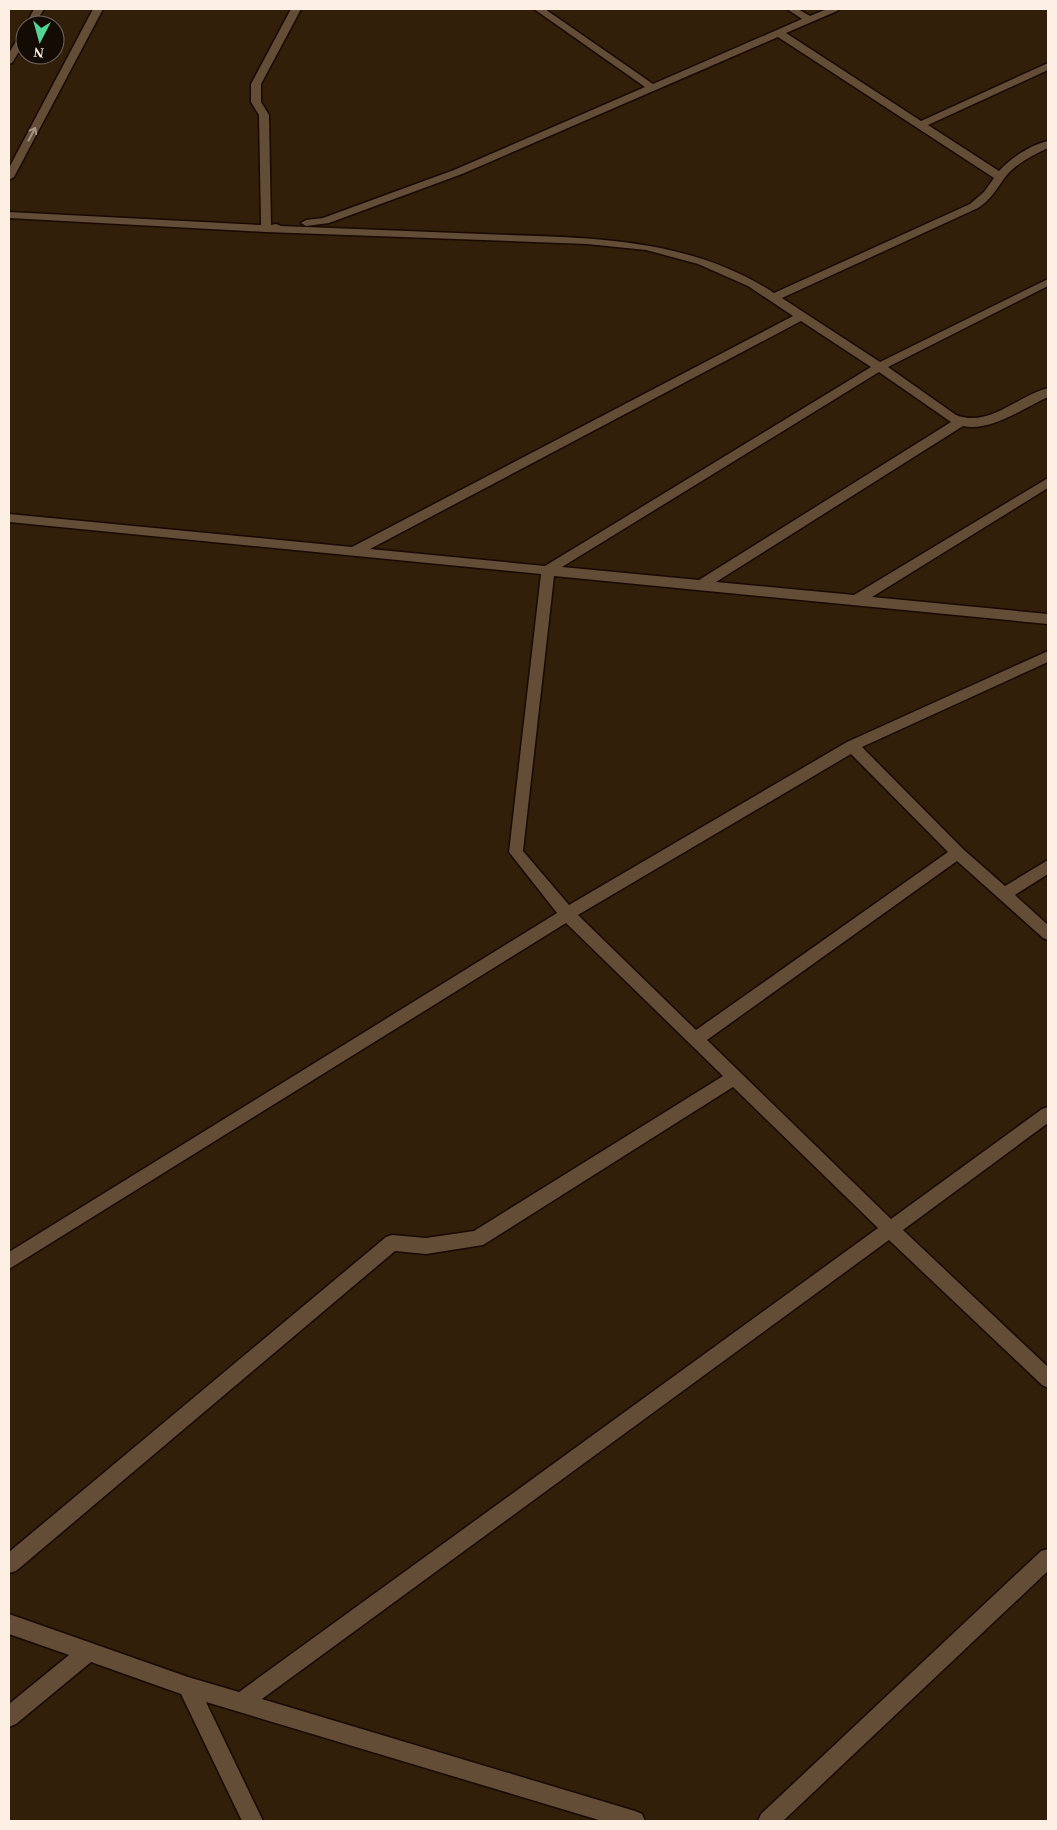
<svg xmlns="http://www.w3.org/2000/svg" width="1057" height="1830" viewBox="0 0 1057 1830" font-family="'Times New Roman',serif">
	<style>
		.lines { fill: none; stroke-linecap: round; stroke-linejoin: round }
		.street-casing { stroke: #190800; stroke-width: 3 }
		.secondary-casing { stroke: #190800; stroke-width: 3 }
		.street { fill: #634d37; fill-rule: evenodd }
		.secondary { fill: #634d37; fill-rule: evenodd }
		.oneway { stroke: #a89684 }
	</style>
	<rect width="100%" height="100%" fill="#321f0a"/>
	<g class="lines">
		<defs>
			<g id="street">
				<path d="M291,9H301L261,84V102L269,115L271,225L276,224L281,226C348,229 415,231 482,234C584,238 685,235 774,293L970,204L984,192L994,178L778,37L462,174L329,223L306,226L301,223L306,220L323,218L454,170L645,87L534,9H545L653,84L802,19L787,9H798L810,16L827,9H839L837,11L786,33L921,121L1048,63V70L928,125L999,171C1011,158 1030,145 1048,141V148C1033,155 1017,163 1006,176C997,188 991,200 978,208L782,298L880,362L1048,279V286L888,367L956,415C989,428 1017,396 1048,388V397C1024,408 990,432 963,426L716,582L854,595L1048,478V488L872,597L1048,614V624L554,576L523,851L569,905L847,742L1048,651V662L862,747L963,849L1005,886L1048,860V874L1015,895L1048,925V940L1043,938L957,861L707,1040L891,1219L1042,1109L1048,1107V1123L903,1230L1048,1367V1388L1042,1385L889,1240L262,1699L635,1811L642,1814L645,1821H602L206,1702L263,1821H242L181,1694L91,1662L16,1724L9,1727V1704L69,1655L9,1634V1614L188,1677L239,1692L878,1228L733,1087L483,1245L426,1254L395,1251L16,1571L9,1573V1552L386,1237L392,1235L426,1238L474,1231L723,1076L566,923L9,1269V1252L557,913L509,852L541,574L9,522V514L352,547L793,316L748,286L698,264L646,250L587,244L266,232L9,218V212L261,225L259,115L251,102V84ZM801,321L871,367L545,566L370,549ZM879,372L951,422L699,580L562,567ZM851,754L948,852L696,1030L578,915Z"/>
				<polygon points="1048,1549 1048,1571 783,1821 758,1821 761,1814 1041,1551"/>
			</g>
			<g id="secondary">
				<polygon points="34,9 44,9 34,25 25,26"/>
				<polygon points="93,9 103,9 14,177 9,180 9,168"/>
				<polygon points="25,30 25,42 12,63 9,64 9,53 22,31"/>
			</g>
		</defs>
		<use href="#street" class="street-casing"/>
		<use href="#secondary" class="secondary-casing"/>
		<use href="#street" class="street"/>
		<use href="#secondary" class="secondary"/>
	</g>
	<defs><path id="oneway-shaft" d="M-6 0H5M1.5-3L5.5 0L1.5 3" fill="none" stroke-width="1.6" stroke-linecap="round" stroke-linejoin="round" transform="scale(1.25)"/></defs>
	<use class="oneway" href="#oneway-shaft" transform="translate(32 134) rotate(-62)"/>
	<rect width="1057" height="1830" fill="none" stroke="#fdefe3" stroke-width="20"/>
	<g transform="translate(40 40) rotate(186)"><circle r="24" fill="#130b04" stroke="#71665d"/>
	<path d="M0-4L9 19L0 12L-9 19Z" fill="#54d396"/>
	<text y="-8" font-size="14" font-weight="bold" text-anchor="middle" fill="#fdefe3">N</text>
	</g>
</svg>
